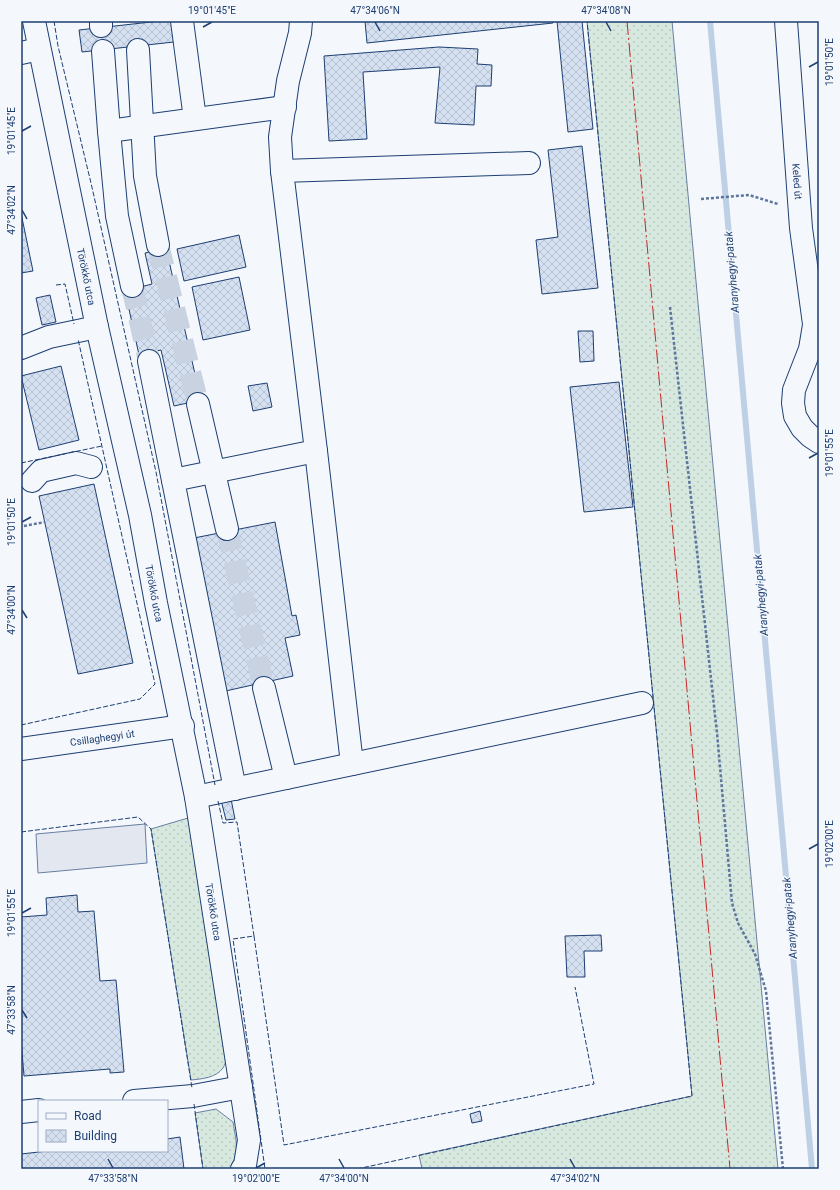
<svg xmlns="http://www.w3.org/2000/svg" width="840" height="1190" viewBox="0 0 840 1190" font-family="Roboto,sans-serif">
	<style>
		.grass { fill: url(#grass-dots); stroke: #687fa3 }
		.parking { fill: #e3e8f0; stroke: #687fa3 }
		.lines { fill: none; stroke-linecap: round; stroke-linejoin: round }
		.stream { stroke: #bed0e5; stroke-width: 6 }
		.building { fill: url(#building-cross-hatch); stroke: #1d3f73 }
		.minor-tunnel { stroke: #c9d2e0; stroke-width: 22; stroke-dasharray: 22 11; stroke-linecap: butt }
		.minor-casing { stroke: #1d3f73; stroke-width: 24 }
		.path { stroke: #5e769c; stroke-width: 2.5; stroke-dasharray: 3 2; stroke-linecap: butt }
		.minor { stroke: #f4f7fb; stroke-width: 22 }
		.fence { stroke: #1d3f73; stroke-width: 1; stroke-dasharray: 5 2; stroke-linecap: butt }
		.power { stroke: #c62828; stroke-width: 1; stroke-dasharray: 14 3 2 3; stroke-linecap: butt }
		.ticks { fill: none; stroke: #1d3f73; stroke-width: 1.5 }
		.labels { text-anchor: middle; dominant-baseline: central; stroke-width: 3; stroke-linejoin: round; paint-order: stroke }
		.street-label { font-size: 10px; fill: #1d3f73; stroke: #f4f7fb }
		.water-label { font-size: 11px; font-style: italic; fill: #1d3f73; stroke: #f4f7fb }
		.neatline { fill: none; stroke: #1d3f73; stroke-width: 1.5 }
		.ticks-label { font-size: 10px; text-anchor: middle; fill: #1d3f73 }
	</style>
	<defs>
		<pattern id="grass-dots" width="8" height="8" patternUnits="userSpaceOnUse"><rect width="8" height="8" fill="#d7e8df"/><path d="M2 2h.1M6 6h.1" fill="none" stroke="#b8c8c3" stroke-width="1.8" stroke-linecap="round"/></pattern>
		<pattern id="building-cross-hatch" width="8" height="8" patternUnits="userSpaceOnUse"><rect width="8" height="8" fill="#d5e0f0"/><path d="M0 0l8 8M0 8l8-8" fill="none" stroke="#b6c1d1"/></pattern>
	</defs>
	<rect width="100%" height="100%" fill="#f4f7fb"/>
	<g class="grass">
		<polygon points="587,21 672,21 778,1169 422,1169 419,1155 692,1096"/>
		<path d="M188,818L228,1056C226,1060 225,1065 223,1068C216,1078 201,1079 191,1080L151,829Z"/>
		<path d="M216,1109L233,1122C236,1141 240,1151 230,1169H203L195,1113Z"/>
	</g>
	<polygon class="parking" points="145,824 147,863 38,873 36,834"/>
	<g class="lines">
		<polyline class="stream" points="710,21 812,1169"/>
	</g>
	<g class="building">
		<polygon points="160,21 172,21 174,42 82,52 79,30"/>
		<polygon points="365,21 553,21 553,23 367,43"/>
		<polygon points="557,21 582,21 593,129 568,132"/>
		<polygon points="439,47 478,49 477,64 492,65 491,86 476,86 474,125 435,123 440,67 363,72 367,139 329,141 324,56"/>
		<polygon points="582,146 598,288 542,294 536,240 558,237 548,150"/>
		<polygon points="21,213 33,271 21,273"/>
		<polygon points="239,235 246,267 184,281 177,249"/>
		<polygon points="166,248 201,400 174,406 161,350 139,355 125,291 152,284 145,253"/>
		<polygon points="239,277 250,330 203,340 192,287"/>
		<polygon points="50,295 56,322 42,325 36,298"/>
		<polygon points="578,331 593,331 594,361 580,362"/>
		<polygon points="61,366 79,440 39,450 21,376"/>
		<polygon points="619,382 633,507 584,512 570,387"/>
		<polygon points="267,383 272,407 253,411 248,386"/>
		<polygon points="94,484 133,663 78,674 39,496"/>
		<polygon points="275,522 292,616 296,615 300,635 285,638 293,676 221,692 194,538"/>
		<polygon points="231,799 235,819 226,820 221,800"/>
		<polygon points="77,895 78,912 94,911 100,981 116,980 124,1072 110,1073 110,1069 24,1076 21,1040 21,917 47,915 46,898"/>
		<polygon points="601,935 602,951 584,951 585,977 567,977 565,936"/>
		<polygon points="480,1111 482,1121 472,1123 470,1114"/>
		<polygon points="180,1137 184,1169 21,1169 21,1154 48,1151 167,1151 167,1139"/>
	</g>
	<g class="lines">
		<g class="minor-tunnel">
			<polyline points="158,245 198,404"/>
			<polyline points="132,286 149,361"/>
			<polyline points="227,529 264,688"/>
		</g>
		<defs>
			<g id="minor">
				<path id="s1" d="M34,21L97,327L140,515L156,603L196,797L249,1140L245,1165L242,1169"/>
				<polyline points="101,21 101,26"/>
				<polyline points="182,21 195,119"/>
				<polyline points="301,21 300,33 288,81 280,137 282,171 316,451 352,764"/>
				<path id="s2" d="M786,21L801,228L814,324L819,342"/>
				<polyline points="138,50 145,176 158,245"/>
				<polyline points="103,51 109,131 117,216 132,286"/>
				<polyline points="21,53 39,49"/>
				<polyline points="109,131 285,107"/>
				<polyline points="282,171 529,163"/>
				<polyline points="814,325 810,349 794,390 793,403 795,416 802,428 810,436 819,442"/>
				<polyline points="21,348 49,337 97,327"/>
				<polyline points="149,361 235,789"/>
				<polyline points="198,404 227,529"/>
				<polyline points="173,480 316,451"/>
				<polyline points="32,481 41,471 76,463 91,467"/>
				<polyline points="264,688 286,778"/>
				<path id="s3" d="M21,749L183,726"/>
				<polyline points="196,797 642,703"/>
				<polyline points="134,1101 193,1096 241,1087"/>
				<polyline points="21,1112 39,1110"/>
			</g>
		</defs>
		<use href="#minor" class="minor-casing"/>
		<g class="path">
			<polyline points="701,199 749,195 778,204"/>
			<polyline points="670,307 717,733 732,903 738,923 755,954 766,991 783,1169"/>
			<polyline points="24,526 45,522"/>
		</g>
		<use href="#minor" class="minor"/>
		<g class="fence">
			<polyline points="54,21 58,46 91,183 156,472 215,785"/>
			<polyline points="56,285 65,284 74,324"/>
			<polyline points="21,463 102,446"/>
			<polyline points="21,725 140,699 155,684 78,339"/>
			<polyline points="218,801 223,823 237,822 254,936 233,939 265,1169"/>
			<polyline points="21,832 138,817 151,829 192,1088"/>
			<polyline points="254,936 284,1145 594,1084 575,987"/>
			<polyline points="194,1104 203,1169"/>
			<polyline points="357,1169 692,1096 587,21"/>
		</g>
		<polyline class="power" points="627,21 730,1169"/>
	</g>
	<path class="ticks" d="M375,22L380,31M606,22L611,31M203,27L212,22M809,67L818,62M22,131L31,126M22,210L27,219M809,458L818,453M22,522L31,517M22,610L27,618M809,849L818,844M22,913L31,908M22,1010L27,1018M108,1159L113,1168M339,1159L344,1168M570,1159L575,1168M256,1168L265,1163"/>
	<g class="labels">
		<g class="street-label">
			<text stroke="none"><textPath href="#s2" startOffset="161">Keled út</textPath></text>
			<text stroke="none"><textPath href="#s1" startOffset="261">Törökkő utca</textPath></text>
			<text stroke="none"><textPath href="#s1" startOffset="585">Törökkő utca</textPath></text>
			<text stroke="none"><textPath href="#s3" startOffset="82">Csillaghegyi út</textPath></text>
			<text stroke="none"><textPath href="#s1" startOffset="909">Törökkő utca</textPath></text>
		</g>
		<g class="water-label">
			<text transform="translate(732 272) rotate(-95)">Aranyhegyi-patak</text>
			<text transform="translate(761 595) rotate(-95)">Aranyhegyi-patak</text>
			<text transform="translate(790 918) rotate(-95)">Aranyhegyi-patak</text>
		</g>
	</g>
	<rect width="840" height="1190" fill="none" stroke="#f4f7fb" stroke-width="44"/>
	<rect x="38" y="1100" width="130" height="52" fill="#f4f7fb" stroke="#9eadc5"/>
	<rect x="46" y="1113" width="20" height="6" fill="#f4f7fb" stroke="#9eadc5"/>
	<text x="74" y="1120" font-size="12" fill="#1d3f73">Road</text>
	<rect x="46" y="1130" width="20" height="12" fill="url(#building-cross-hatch)" stroke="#9eadc5"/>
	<text x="74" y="1140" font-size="12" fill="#1d3f73">Building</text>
	<rect x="22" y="22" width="796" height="1146" class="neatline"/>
	<g class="ticks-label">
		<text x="212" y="14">19°01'45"E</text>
		<text x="375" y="14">47°34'06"N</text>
		<text x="606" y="14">47°34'08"N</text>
		<text transform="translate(829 62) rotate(-90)" y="4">19°01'50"E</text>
		<text transform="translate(11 131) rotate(-90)" y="4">19°01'45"E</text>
		<text transform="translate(11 210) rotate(-90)" y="4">47°34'02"N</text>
		<text transform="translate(829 453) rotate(-90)" y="4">19°01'55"E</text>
		<text transform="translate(11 522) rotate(-90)" y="4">19°01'50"E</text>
		<text transform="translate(11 610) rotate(-90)" y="4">47°34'00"N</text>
		<text transform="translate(829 844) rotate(-90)" y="4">19°02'00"E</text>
		<text transform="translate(11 913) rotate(-90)" y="4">19°01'55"E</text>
		<text transform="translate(11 1010) rotate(-90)" y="4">47°33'58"N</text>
		<text x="113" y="1182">47°33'58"N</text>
		<text x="256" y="1182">19°02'00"E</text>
		<text x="344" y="1182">47°34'00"N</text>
		<text x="575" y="1182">47°34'02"N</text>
	</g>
</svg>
